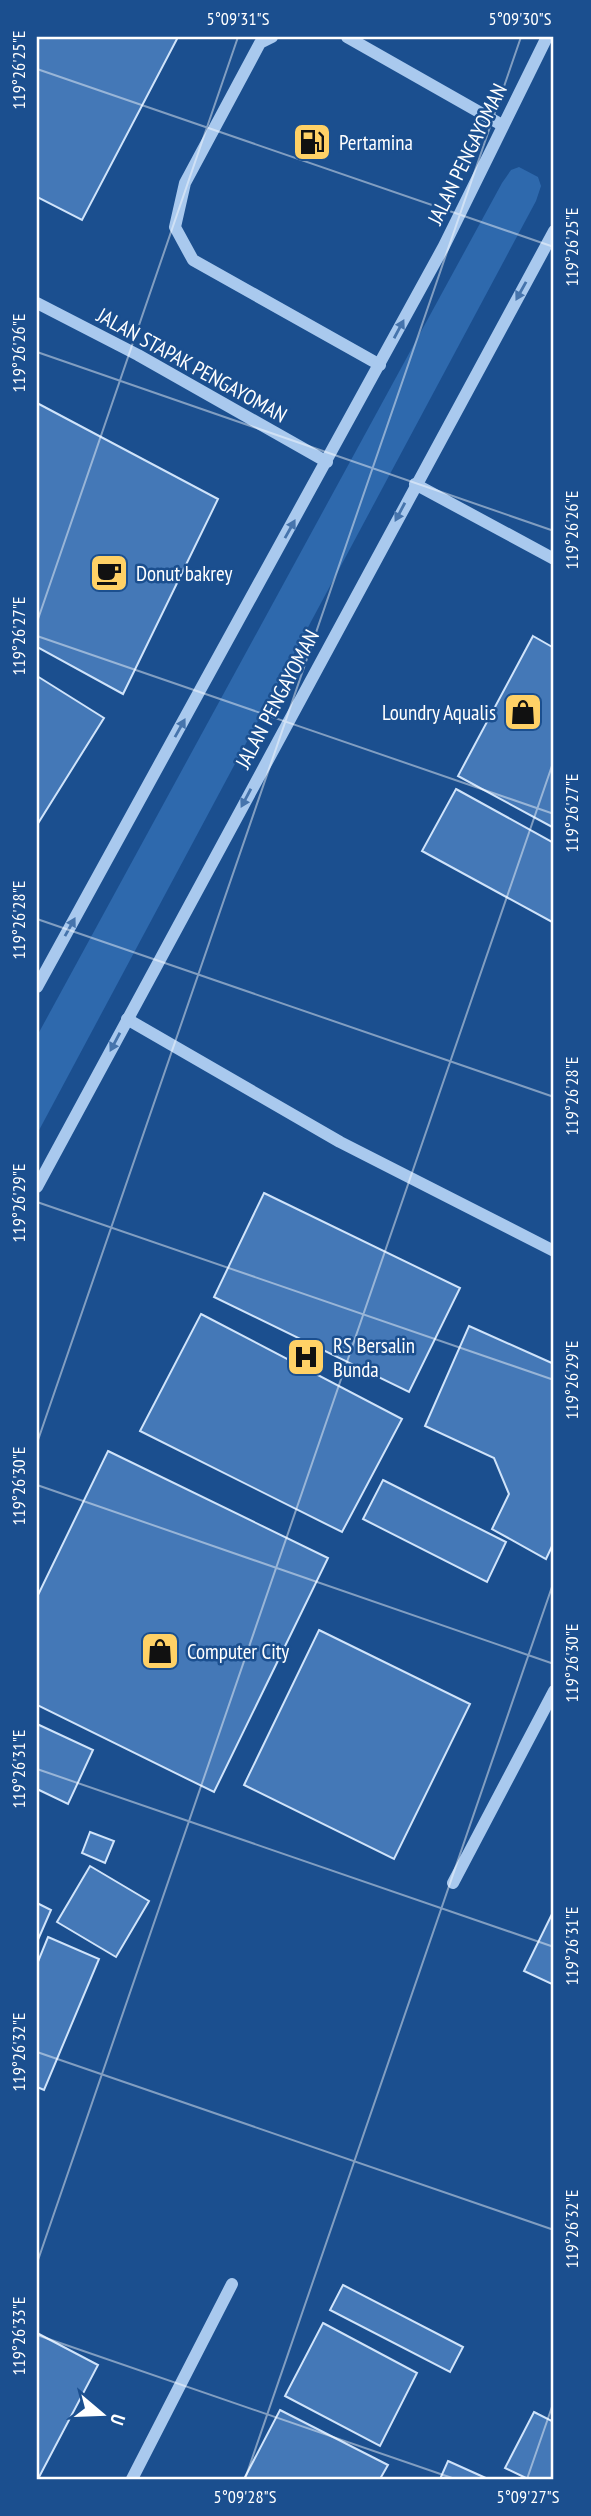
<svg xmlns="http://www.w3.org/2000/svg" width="591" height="2516" viewBox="0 0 591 2516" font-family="'PT Sans Narrow',sans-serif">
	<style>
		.green { fill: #2e69ad }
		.building { fill: #4478b7; stroke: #cfe3fa; stroke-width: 2 }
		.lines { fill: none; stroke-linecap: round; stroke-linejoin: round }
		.minor { stroke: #a9c9ee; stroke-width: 12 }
		.oneway { fill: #4674ac }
		.ticks { fill: none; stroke: #fff; stroke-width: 2; stroke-opacity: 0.45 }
		.labels { text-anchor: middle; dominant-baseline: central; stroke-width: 5; stroke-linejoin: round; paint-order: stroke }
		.poi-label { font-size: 21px; fill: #fff; stroke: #1b4f8f; text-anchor: start }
		.street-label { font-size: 21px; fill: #fff; stroke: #1b4f8f }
		.neatline { fill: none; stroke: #fff; stroke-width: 2.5 }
		.ticks-label { font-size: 18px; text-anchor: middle; fill: #fff }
	</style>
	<rect width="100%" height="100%" fill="#1b4f8f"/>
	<polygon class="green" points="519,167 538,177 541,186 536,201 37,1134 37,1036 502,183 511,170"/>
	<g class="building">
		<polygon points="37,37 178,37 82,220 37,197"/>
		<polygon points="37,403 218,499 123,694 37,647"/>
		<polygon points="533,636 554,648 554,828 458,776"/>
		<polygon points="37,676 104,718 37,825"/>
		<polygon points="456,789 554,843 554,923 422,851"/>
		<polygon points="264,1193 460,1288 409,1392 214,1297"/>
		<polygon points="201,1314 402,1419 342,1532 140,1431"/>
		<polygon points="469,1326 554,1364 554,1542 546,1559 492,1529 509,1494 494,1458 425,1426"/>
		<polygon points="108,1451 328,1558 214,1792 37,1705 37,1597"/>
		<polygon points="383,1480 506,1542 487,1582 363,1519"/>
		<polygon points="319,1630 470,1704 394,1859 244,1785"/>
		<polygon points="37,1724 93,1750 68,1804 37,1789"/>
		<polygon points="90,1832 114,1841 105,1863 82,1853"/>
		<polygon points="90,1866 149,1901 116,1957 57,1922"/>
		<polygon points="37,1903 51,1910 37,1942"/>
		<polygon points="554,1910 554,1985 524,1971"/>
		<polygon points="48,1937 99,1959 44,2090 37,2087 37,1964"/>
		<polygon points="343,2285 463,2347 450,2372 330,2310"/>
		<polygon points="323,2323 417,2373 380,2446 285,2396"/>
		<polygon points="37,2333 98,2365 38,2479 37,2479"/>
		<polygon points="280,2410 388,2465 380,2479 244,2479"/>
		<polygon points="534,2412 554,2422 554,2479 528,2479 505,2468"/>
		<polygon points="448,2461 488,2479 440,2479"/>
	</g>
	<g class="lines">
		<g class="minor">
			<polyline points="272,37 260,43 185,183 175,227 193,260 380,365"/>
			<polyline points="347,37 502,125"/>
			<polyline points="37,303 138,355 327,462"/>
			<polyline points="415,484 554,559"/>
			<polyline points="37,987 444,246 547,37"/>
			<polyline points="127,1019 340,1142 554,1251"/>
			<polyline points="37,1187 554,231"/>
			<polyline points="453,1883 554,1691"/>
			<polyline points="132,2479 232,2284"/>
		</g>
	</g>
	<defs><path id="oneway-solid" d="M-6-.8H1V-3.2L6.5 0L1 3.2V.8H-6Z" transform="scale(1.75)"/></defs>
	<g class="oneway">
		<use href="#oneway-solid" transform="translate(521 291) rotate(119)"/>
		<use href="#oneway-solid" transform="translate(399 329) rotate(-62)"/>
		<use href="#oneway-solid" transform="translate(400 512) rotate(118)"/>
		<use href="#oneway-solid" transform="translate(290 529) rotate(-61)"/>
		<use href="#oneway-solid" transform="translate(180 728) rotate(-61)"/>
		<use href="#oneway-solid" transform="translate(246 798) rotate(118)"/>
		<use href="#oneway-solid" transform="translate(70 927) rotate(-61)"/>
		<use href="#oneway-solid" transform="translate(115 1042) rotate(118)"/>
	</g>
	<path class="ticks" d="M37,69L554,247M37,352L554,531M37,622L238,37M37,636L554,814M37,919L554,1097M37,1202L554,1380M37,1443L521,37M37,1485L554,1664M37,1769L554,1947M37,2052L554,2230M37,2263L554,760M37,2335L455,2479M245,2479L554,1581M527,2479L554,2401"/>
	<defs>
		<symbol id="fuel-square" viewBox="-11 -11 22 22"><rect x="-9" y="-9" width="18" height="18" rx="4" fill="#ffd166" stroke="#1b4f8f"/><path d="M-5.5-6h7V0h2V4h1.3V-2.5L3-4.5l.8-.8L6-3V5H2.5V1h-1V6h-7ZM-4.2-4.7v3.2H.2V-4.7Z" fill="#111"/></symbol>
		<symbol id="cafe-square" viewBox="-11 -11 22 22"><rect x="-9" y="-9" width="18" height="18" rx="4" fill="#ffd166" stroke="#1b4f8f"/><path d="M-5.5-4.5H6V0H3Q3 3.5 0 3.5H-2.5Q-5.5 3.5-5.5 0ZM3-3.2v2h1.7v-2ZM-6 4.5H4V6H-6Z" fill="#111"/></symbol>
		<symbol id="shop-square" viewBox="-11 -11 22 22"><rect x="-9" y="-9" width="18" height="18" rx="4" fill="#ffd166" stroke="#1b4f8f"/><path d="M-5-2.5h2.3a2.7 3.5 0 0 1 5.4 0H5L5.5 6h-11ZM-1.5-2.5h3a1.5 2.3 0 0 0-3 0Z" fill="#111"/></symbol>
		<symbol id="hospital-square" viewBox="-11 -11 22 22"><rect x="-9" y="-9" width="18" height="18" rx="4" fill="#ffd166" stroke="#1b4f8f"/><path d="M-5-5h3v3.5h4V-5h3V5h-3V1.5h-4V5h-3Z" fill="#111"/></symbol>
	</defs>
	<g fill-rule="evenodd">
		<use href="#fuel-square" x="290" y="120" width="44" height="44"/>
		<use href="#cafe-square" x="87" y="551" width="44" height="44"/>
		<use href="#shop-square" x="501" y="690" width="44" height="44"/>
		<use href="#hospital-square" x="284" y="1335" width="44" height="44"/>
		<use href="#shop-square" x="138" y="1629" width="44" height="44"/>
	</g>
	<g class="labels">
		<g class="poi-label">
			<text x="339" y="142">Pertamina</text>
			<text x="136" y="573">Donut bakrey</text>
			<text x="496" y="712" text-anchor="end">Loundry Aqualis</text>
			<text x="333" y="1345">RS Bersalin<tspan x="333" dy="24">Bunda</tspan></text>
			<text x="187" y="1651">Computer City</text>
		</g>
		<g class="street-label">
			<text transform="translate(467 154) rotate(-64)">JALAN PENGAYOMAN</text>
			<text transform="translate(192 365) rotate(29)">JALAN STAPAK PENGAYOMAN</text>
			<text transform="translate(277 699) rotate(-62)">JALAN PENGAYOMAN</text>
		</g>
	</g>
	<rect width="591" height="2516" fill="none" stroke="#1b4f8f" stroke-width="77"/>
	<g transform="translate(102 2414) rotate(109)" stroke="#1b4f8f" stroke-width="5" paint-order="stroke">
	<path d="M0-5L12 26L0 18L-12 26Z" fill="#ffffff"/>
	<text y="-10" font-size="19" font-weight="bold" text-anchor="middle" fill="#ffffff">U</text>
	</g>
	<rect x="38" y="38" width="514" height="2440" class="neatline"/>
	<g class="ticks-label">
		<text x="238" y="25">5°09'31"S</text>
		<text x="520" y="25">5°09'30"S</text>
		<text transform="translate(19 70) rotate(-90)" y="6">119°26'25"E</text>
		<text transform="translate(572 247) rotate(-90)" y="6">119°26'25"E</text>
		<text transform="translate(19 353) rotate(-90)" y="6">119°26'26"E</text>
		<text transform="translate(572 530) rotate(-90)" y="6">119°26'26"E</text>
		<text transform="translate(19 636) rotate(-90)" y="6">119°26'27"E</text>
		<text transform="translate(572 813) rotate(-90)" y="6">119°26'27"E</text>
		<text transform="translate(19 920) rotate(-90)" y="6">119°26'28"E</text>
		<text transform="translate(572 1096) rotate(-90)" y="6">119°26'28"E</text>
		<text transform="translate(19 1203) rotate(-90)" y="6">119°26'29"E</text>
		<text transform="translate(572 1380) rotate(-90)" y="6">119°26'29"E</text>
		<text transform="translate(19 1486) rotate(-90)" y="6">119°26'30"E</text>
		<text transform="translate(572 1663) rotate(-90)" y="6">119°26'30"E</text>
		<text transform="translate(19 1769) rotate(-90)" y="6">119°26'31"E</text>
		<text transform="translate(572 1946) rotate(-90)" y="6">119°26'31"E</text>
		<text transform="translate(19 2052) rotate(-90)" y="6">119°26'32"E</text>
		<text transform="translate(572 2229) rotate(-90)" y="6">119°26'32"E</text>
		<text transform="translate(19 2336) rotate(-90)" y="6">119°26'33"E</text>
		<text x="245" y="2503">5°09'28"S</text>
		<text x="528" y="2503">5°09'27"S</text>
	</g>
</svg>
